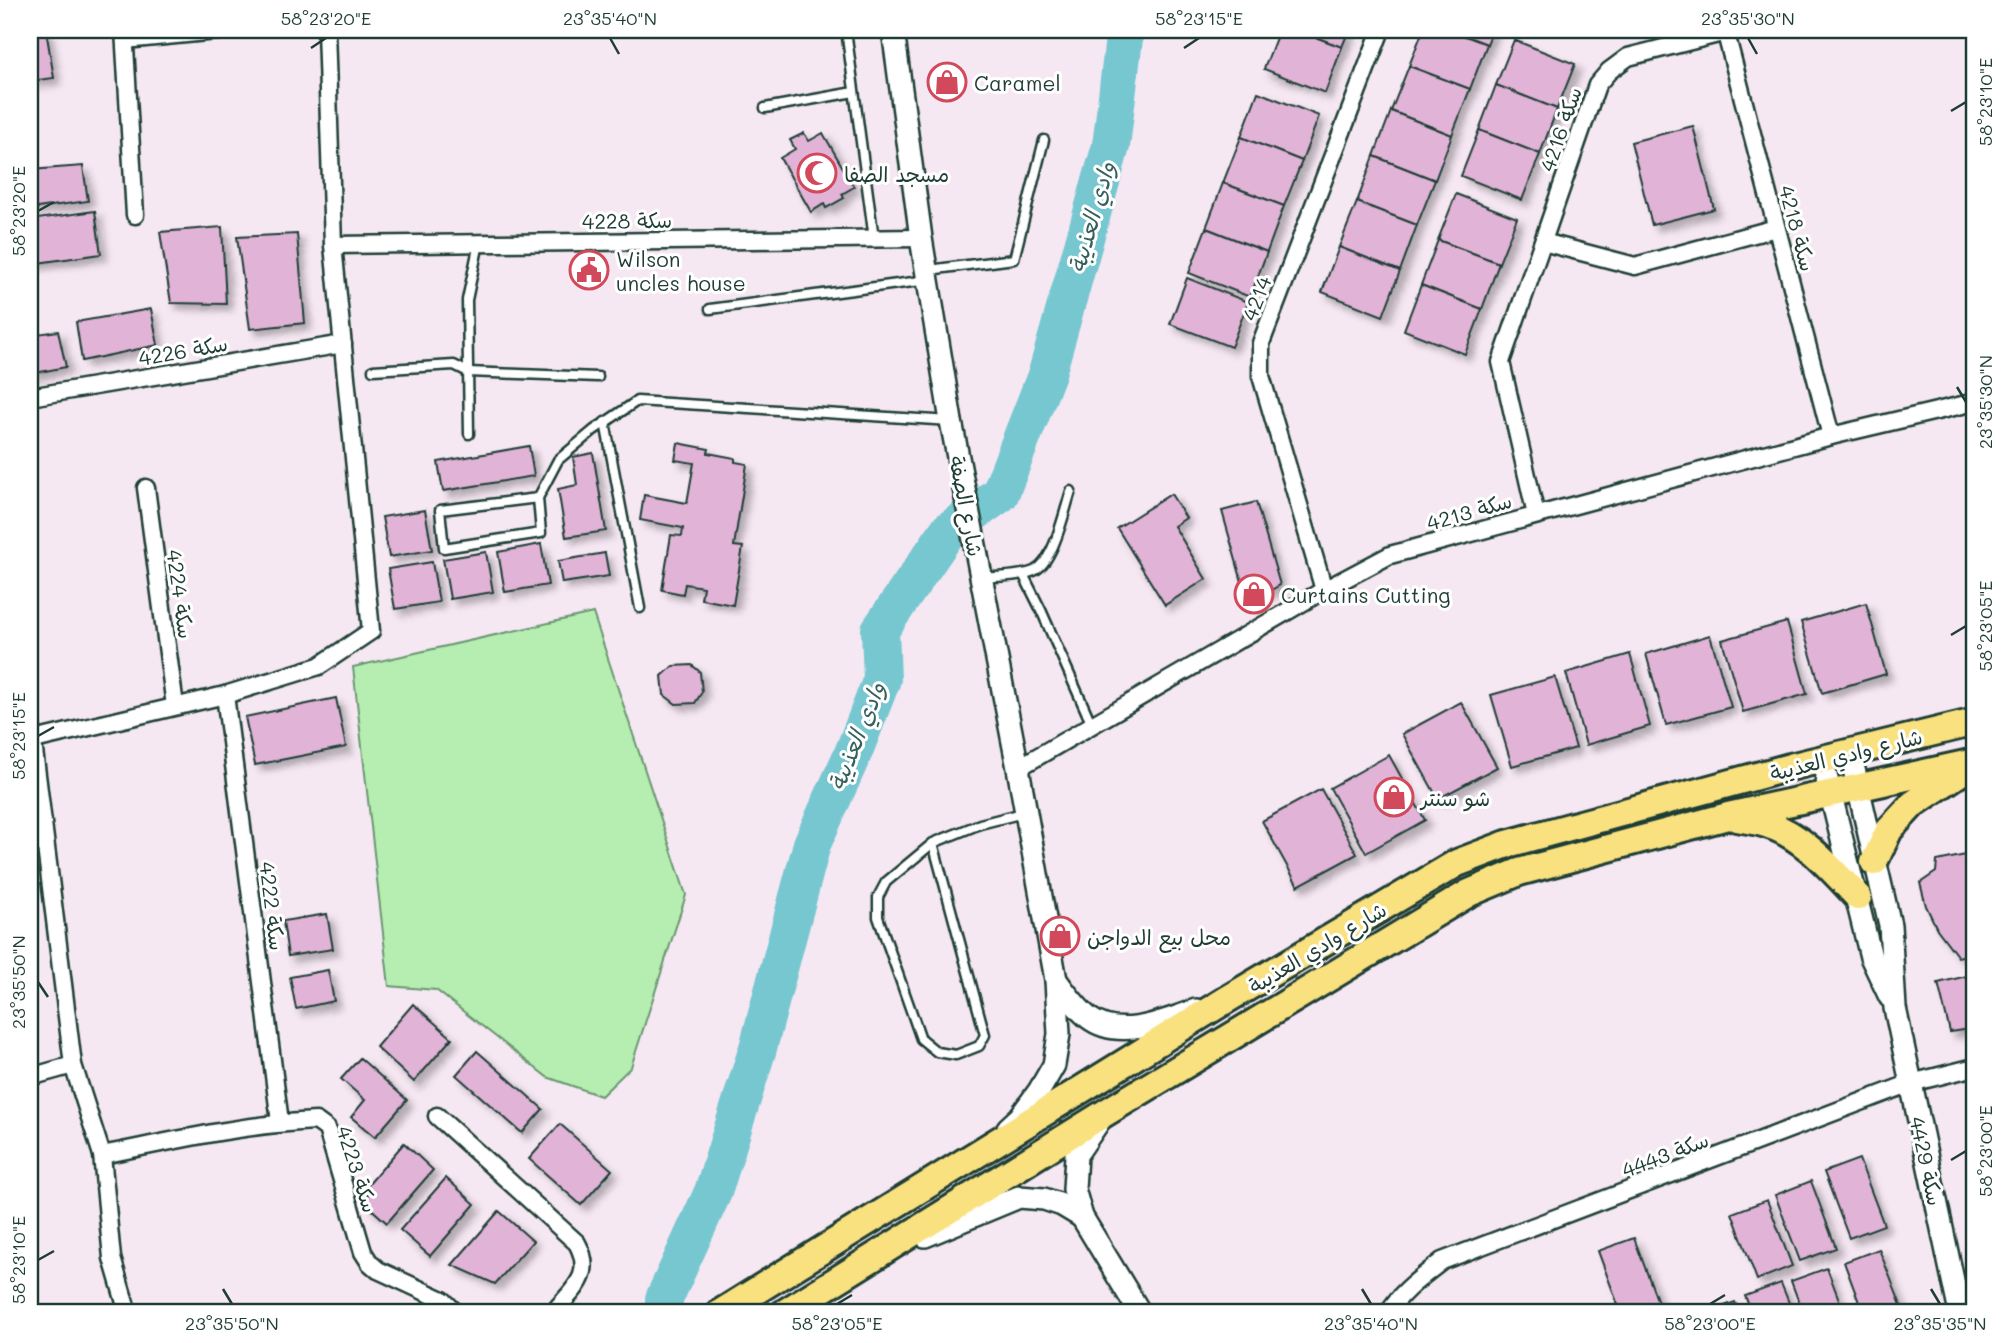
<svg xmlns="http://www.w3.org/2000/svg" width="2005" height="1343" viewBox="0 0 2005 1343" font-family="Mali,'Playpen Sans Arabic',sans-serif">
	<style>
		.green { fill: #b6eeb1; stroke: #6a9672; stroke-width: 2 }
		.lines { fill: none; stroke-linecap: round; stroke-linejoin: round }
		.river { stroke: #77c7d1; stroke-width: 38 }
		.building { fill: #e1b3d7; stroke: #1f3d34; stroke-width: 2; filter: url(#shadow) }
		.service-casing { stroke: #1f3d34; stroke-width: 13 }
		.minor-casing { stroke: #1f3d34; stroke-width: 21 }
		.tertiary-casing { stroke: #1f3d34; stroke-width: 26 }
		.primary-casing { stroke: #1f3d34; stroke-width: 32 }
		.service { stroke: #fff; stroke-width: 8 }
		.minor { stroke: #fff; stroke-width: 16 }
		.tertiary { stroke: #fff; stroke-width: 21 }
		.primary { stroke: #fae180; stroke-width: 26 }
		.ticks { fill: none; stroke: #1f3d34; stroke-width: 2.5 }
		.labels { text-anchor: middle; dominant-baseline: central; stroke-width: 6; stroke-linejoin: round; paint-order: stroke }
		.poi-label { font-size: 21px; fill: #1f3d34; stroke: #fff; text-anchor: start }
		.street-label { font-size: 21px; fill: #1f3d34; stroke: #fff }
		.water-label { font-size: 23px; font-style: italic; fill: #35605b; stroke: #fff }
		.neatline { fill: none; stroke: #1f3d34; stroke-width: 2.5 }
		.ticks-label { font-size: 18px; text-anchor: middle; fill: #1f3d34 }
	</style>
	<defs>
		<filter id="shadow"><feDropShadow dx="6" dy="6" stdDeviation="3.5" flood-color="#0004"/></filter>
	</defs>
	<rect width="100%" height="100%" fill="#f6e8f3"/>
	<filter id="ink" filterUnits="userSpaceOnUse"><feTurbulence type="fractalNoise" baseFrequency=".0143" numOctaves="2"/><feDisplacementMap in="SourceGraphic" scale="14" xChannelSelector="R" yChannelSelector="G"/><feConvolveMatrix kernelMatrix="1 2 1 2 8 2 1 2 1" color-interpolation-filters="sRGB"/></filter>
	<g filter="url(#ink)">
		<polygon class="green" points="593,613 686,895 631,1067 601,1096 547,1077 436,990 389,986 353,667"/>
		<g class="lines">
			<polyline class="river" points="664,1313 664,1299 713,1192 758,1048 812,844 854,751 882,679 880,630 948,531 1000,494 1047,373 1111,146 1125,30"/>
		</g>
		<g class="building">
			<polygon points="30,30 46,30 54,78 30,81"/>
			<polygon points="1279,30 1297,30 1342,47 1325,93 1264,69"/>
			<polygon points="1297,30 1349,30 1342,47"/>
			<polygon points="1423,30 1450,30 1487,44 1470,89 1409,66"/>
			<polygon points="1450,30 1493,30 1487,44"/>
			<polygon points="1514,40 1575,64 1557,109 1496,85"/>
			<polygon points="1409,66 1470,89 1452,135 1391,111"/>
			<polygon points="1496,85 1557,109 1540,154 1479,130"/>
			<polygon points="1258,92 1319,116 1302,161 1241,137"/>
			<polygon points="1391,111 1452,135 1435,180 1374,156"/>
			<polygon points="1693,126 1714,209 1652,225 1631,142"/>
			<polygon points="1479,130 1540,154 1522,200 1461,176"/>
			<polygon points="804,133 809,141 823,133 854,187 842,194 844,198 826,208 824,204 811,212 780,158 795,149 790,140"/>
			<polygon points="1241,137 1302,161 1284,206 1223,183"/>
			<polygon points="1374,156 1435,180 1417,225 1357,202"/>
			<polygon points="83,166 88,201 30,209 30,170"/>
			<polygon points="1223,183 1284,206 1267,252 1206,228"/>
			<polygon points="1456,194 1517,218 1499,263 1438,240"/>
			<polygon points="1357,202 1417,225 1400,271 1339,247"/>
			<polygon points="95,211 101,254 30,264 30,220"/>
			<polygon points="222,227 226,304 171,303 160,232"/>
			<polygon points="1206,228 1267,252 1250,297 1189,273"/>
			<polygon points="297,234 305,323 250,329 237,237"/>
			<polygon points="1438,240 1499,263 1482,309 1421,285"/>
			<polygon points="1339,247 1400,271 1383,316 1322,292"/>
			<polygon points="1187,278 1248,302 1231,347 1170,324"/>
			<polygon points="1421,285 1482,309 1465,354 1404,330"/>
			<polygon points="151,309 158,345 82,361 76,322"/>
			<polygon points="58,331 66,367 30,374 30,335"/>
			<polygon points="678,443 709,449 708,453 735,458 735,462 747,464 734,546 743,547 733,605 701,599 703,587 685,584 683,594 662,590 671,535 682,536 683,528 640,520 644,495 687,503 694,463 675,460"/>
			<polygon points="529,446 534,476 443,491 438,462"/>
			<polygon points="593,453 606,531 566,537 558,489 577,485 573,457"/>
			<polygon points="1171,494 1186,518 1174,526 1206,579 1165,605 1117,528"/>
			<polygon points="1256,502 1280,585 1248,603 1222,511"/>
			<polygon points="425,510 432,550 389,557 382,517"/>
			<polygon points="541,544 548,585 505,592 498,552"/>
			<polygon points="486,552 493,592 450,599 443,559"/>
			<polygon points="605,553 609,576 562,583 558,561"/>
			<polygon points="432,562 439,602 395,609 388,569"/>
			<polygon points="1866,603 1886,674 1822,693 1801,622"/>
			<polygon points="1787,622 1807,694 1743,712 1722,640"/>
			<polygon points="1710,635 1731,707 1666,725 1646,654"/>
			<polygon points="1630,654 1650,726 1586,745 1566,673"/>
			<polygon points="692,665 700,672 702,692 695,703 676,704 664,695 662,676 673,666"/>
			<polygon points="1555,677 1576,748 1512,766 1491,695"/>
			<polygon points="336,698 346,747 255,765 245,717"/>
			<polygon points="1461,702 1497,767 1438,799 1402,734"/>
			<polygon points="1389,755 1425,820 1366,853 1330,788"/>
			<polygon points="1321,789 1357,854 1298,886 1262,821"/>
			<polygon points="1975,853 1975,953 1958,957 1937,929 1926,906 1920,883 1936,872 1937,861"/>
			<polygon points="327,914 333,949 288,956 283,921"/>
			<polygon points="328,970 334,1001 296,1009 290,977"/>
			<polygon points="1975,974 1975,1028 1950,1032 1938,983"/>
			<polygon points="413,1004 452,1038 414,1082 376,1047"/>
			<polygon points="477,1051 543,1109 522,1133 456,1075"/>
			<polygon points="360,1058 407,1100 375,1137 351,1117 365,1100 341,1079"/>
			<polygon points="560,1124 612,1170 581,1205 529,1159"/>
			<polygon points="404,1143 433,1170 387,1223 367,1205 368,1185"/>
			<polygon points="1859,1159 1884,1225 1849,1238 1824,1172"/>
			<polygon points="446,1178 475,1204 430,1256 400,1230"/>
			<polygon points="1811,1181 1836,1248 1800,1261 1775,1195"/>
			<polygon points="1767,1200 1792,1266 1757,1280 1732,1213"/>
			<polygon points="499,1211 533,1241 495,1284 452,1265"/>
			<polygon points="1634,1238 1659,1305 1635,1313 1621,1313 1598,1251"/>
			<polygon points="1879,1249 1904,1313 1863,1313 1844,1262"/>
			<polygon points="1827,1268 1844,1313 1803,1313 1791,1281"/>
			<polygon points="1781,1283 1793,1313 1752,1313 1745,1296"/>
			<polygon points="1735,1302 1739,1313 1705,1313"/>
		</g>
		<g class="lines">
			<defs>
				<g id="service">
					<polyline points="846,30 874,239"/>
					<polyline points="765,108 854,92"/>
					<polyline points="929,270 1014,259 1044,140"/>
					<polyline points="710,309 928,280"/>
					<polyline points="373,370 454,365 468,372 598,377"/>
					<polyline points="605,422 640,608"/>
					<polyline points="469,434 467,300 479,243"/>
					<polyline points="538,498 440,510 444,548 541,533 538,498 558,460 594,430 637,401 951,421"/>
					<polyline points="1023,574 1041,610 1092,725"/>
					<path d="M984,578C1000,576 1019,577 1034,571C1054,562 1064,512 1071,491"/>
					<polyline points="933,843 985,1035 979,1046 956,1055 937,1052 921,1039 878,917 878,897 886,882 933,843 980,824 1023,813"/>
				</g>
				<g id="minor">
					<polyline points="124,30 135,215"/>
					<polyline points="1725,30 1831,436"/>
					<polyline points="125,40 227,30"/>
					<polyline points="1543,242 1635,266 1776,228"/>
					<polyline points="333,245 921,238"/>
					<polyline points="30,397 343,344"/>
					<polyline points="146,488 175,706"/>
					<polyline points="1536,515 1501,362 1597,85 1609,71 1628,57 1726,32"/>
					<polyline points="1324,590 1261,376 1261,343 1381,30"/>
					<polyline points="225,695 280,1122"/>
					<polyline points="30,718 73,1065 102,1155 112,1258 128,1313"/>
					<polyline points="34,740 225,695 319,666 371,631 333,245 326,30"/>
					<polyline points="1018,768 1324,590 1390,555 1831,436 1975,402"/>
					<polyline points="30,1077 73,1065"/>
					<path d="M437,1116L577,1243C595,1276 573,1289 553,1313"/>
					<path d="M102,1155C173,1141 244,1124 316,1121L327,1129L363,1252L370,1263L378,1270L443,1300L456,1313"/>
					<path d="M1388,1313C1401,1291 1422,1277 1442,1261L1911,1083L1975,1067"/>
				</g>
				<g id="tertiary">
					<polyline points="893,30 921,238 951,421 1018,768 1056,980 1059,1034 1054,1065 1039,1091 1020,1117 1008,1128"/>
					<polyline points="1850,752 1890,925 1895,1008 1960,1313"/>
					<polyline points="1822,759 1871,957 1890,997"/>
					<path d="M1056,980C1066,993 1076,1008 1089,1018C1119,1041 1165,1021 1196,1010"/>
					<polyline points="1102,1117 1076,1155 1074,1189 1082,1217 1140,1313"/>
					<polyline points="925,1236 1019,1197 1044,1199 1062,1205 1082,1217"/>
				</g>
				<g id="primary">
					<path d="M1737,818C1747,820 1759,821 1769,825C1804,836 1833,871 1858,897"/>
					<polyline points="1874,862 1889,830 1913,804 1964,770"/>
					<polyline points="720,1313 1226,1000 1457,863 1507,844 1790,767 1975,722"/>
					<polyline points="784,1313 1105,1113 1469,893 1519,872 1728,816 1975,762"/>
				</g>
			</defs>
			<use href="#service" class="service-casing"/>
			<use href="#minor" class="minor-casing"/>
			<use href="#tertiary" class="tertiary-casing"/>
			<use href="#primary" class="primary-casing"/>
			<use href="#service" class="service"/>
			<use href="#minor" class="minor"/>
			<use href="#tertiary" class="tertiary"/>
			<use href="#primary" class="primary"/>
		</g>
	</g>
	<path class="ticks" d="M610,38L619,54M1748,38L1757,54M311,48L326,38M1184,48L1199,38M1951,111L1966,102M38,211L54,202M1957,387L1966,402M1951,635L1966,626M38,736L54,727M38,982L48,997M1951,1160L1966,1151M38,1260L54,1251M223,1289L232,1304M1362,1289L1371,1304M1931,1289L1940,1304M837,1304L852,1295M1710,1304L1725,1295"/>
	<defs>
		<symbol id="shop-ring" viewBox="-11 -11 22 22"><circle r="9.5" fill="#fff" stroke="#d1495b" stroke-width="1.5"/><path d="M-5-2.5h2.3a2.7 3.5 0 0 1 5.4 0H5L5.5 6h-11ZM-1.5-2.5h3a1.5 2.3 0 0 0-3 0Z" fill="#d1495b"/></symbol>
		<symbol id="mosque-ring" viewBox="-11 -11 22 22"><circle r="9.5" fill="#fff" stroke="#d1495b" stroke-width="1.5"/><path d="M3.5-4.9A6 6 0 1 0 3.5 4.9A5 5 0 1 1 3.5-4.9Z" fill="#d1495b"/></symbol>
		<symbol id="civic-ring" viewBox="-11 -11 22 22"><circle r="9.5" fill="#fff" stroke="#d1495b" stroke-width="1.5"/><path d="M-.6-6.5H3V-4.5H.6V-3L4-1V1h2V6H-6V1h2V-1L-.6-3ZM-1.2 2.5V6h2.4V2.5Z" fill="#d1495b"/></symbol>
	</defs>
	<g fill-rule="evenodd">
		<use href="#shop-ring" x="925" y="60" width="44" height="44"/>
		<use href="#mosque-ring" x="795" y="151" width="44" height="44"/>
		<use href="#civic-ring" x="567" y="248" width="44" height="44"/>
		<use href="#shop-ring" x="1232" y="572" width="44" height="44"/>
		<use href="#shop-ring" x="1372" y="775" width="44" height="44"/>
		<use href="#shop-ring" x="1038" y="914" width="44" height="44"/>
	</g>
	<g class="labels">
		<g class="poi-label">
			<text x="974" y="82">Caramel</text>
			<text x="844" y="173">مسجد الصفا</text>
			<text x="616" y="258">Wilson<tspan x="616" dy="24">uncles house</tspan></text>
			<text x="1281" y="594">Curtains Cutting</text>
			<text x="1421" y="797">شو سنتر</text>
			<text x="1087" y="936">محل بيع الدواجن</text>
		</g>
		<g class="street-label">
			<text transform="translate(1560 129) rotate(-71)">سكة 4216</text>
			<text transform="translate(627 220) rotate(-1)">سكة 4228</text>
			<text transform="translate(1798 228) rotate(75)">سكة 4218</text>
			<text transform="translate(1256 298) rotate(-69)">4214</text>
			<text transform="translate(183 350) rotate(-10)">سكة 4226</text>
			<text transform="translate(967 506) rotate(79)">شارع الصفة</text>
			<text transform="translate(1469 511) rotate(-16)">سكة 4213</text>
			<text transform="translate(181 594) rotate(82)">سكة 4224</text>
			<text transform="translate(1846 754) rotate(-14)">شارع وادي العذيبة</text>
			<text transform="translate(273 906) rotate(83)">سكة 4222</text>
			<text transform="translate(1317 947) rotate(-31)">شارع وادي العذيبة</text>
			<text transform="translate(1665 1154) rotate(-21)">سكة 4443</text>
			<text transform="translate(1927 1161) rotate(78)">سكة 4429</text>
			<text transform="translate(358 1169) rotate(72)">سكة 4223</text>
		</g>
		<g class="water-label">
			<text transform="translate(1091 217) rotate(-74)">وادي العذيبة</text>
			<text transform="translate(856 736) rotate(-68)">وادي العذيبة</text>
		</g>
	</g>
	<rect width="2005" height="1343" fill="none" stroke="#fff" stroke-width="77"/>
	<rect x="38" y="38" width="1928" height="1266" class="neatline"/>
	<g class="ticks-label">
		<text x="326" y="25">58°23'20"E</text>
		<text x="610" y="25">23°35'40"N</text>
		<text x="1199" y="25">58°23'15"E</text>
		<text x="1748" y="25">23°35'30"N</text>
		<text transform="translate(1986 102) rotate(-90)" y="6">58°23'10"E</text>
		<text transform="translate(19 211) rotate(-90)" y="6">58°23'20"E</text>
		<text transform="translate(1986 402) rotate(-90)" y="6">23°35'30"N</text>
		<text transform="translate(1986 626) rotate(-90)" y="6">58°23'05"E</text>
		<text transform="translate(19 736) rotate(-90)" y="6">58°23'15"E</text>
		<text transform="translate(19 982) rotate(-90)" y="6">23°35'50"N</text>
		<text transform="translate(1986 1151) rotate(-90)" y="6">58°23'00"E</text>
		<text transform="translate(19 1260) rotate(-90)" y="6">58°23'10"E</text>
		<text x="232" y="1330">23°35'50"N</text>
		<text x="837" y="1330">58°23'05"E</text>
		<text x="1371" y="1330">23°35'40"N</text>
		<text x="1710" y="1330">58°23'00"E</text>
		<text x="1940" y="1330">23°35'35"N</text>
	</g>
</svg>
